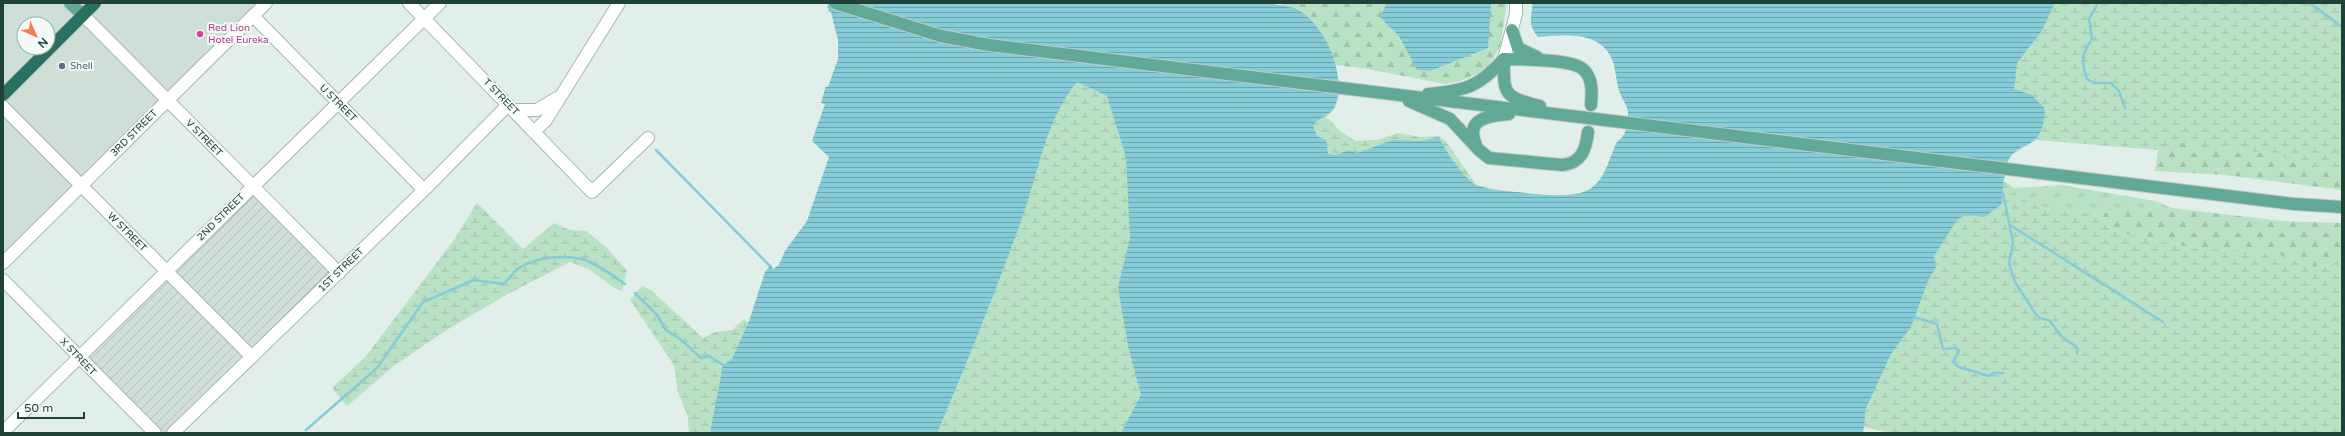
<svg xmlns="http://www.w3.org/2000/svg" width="2345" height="436" viewBox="0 0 2345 436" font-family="'Varela Round',sans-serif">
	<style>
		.built { fill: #d0ded8; fill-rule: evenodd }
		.industrial { fill: url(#industrial-furrows) }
		.grass { fill: url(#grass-tufts) }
		.forest { fill: url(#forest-firs) }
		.wetland { fill: url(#wetland-marsh) }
		.water { fill: url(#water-rules) }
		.pier { fill: #e2eee9 }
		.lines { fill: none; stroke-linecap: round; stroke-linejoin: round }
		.stream { stroke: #85cbd8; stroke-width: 2.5 }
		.minor-casing { stroke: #a4b7b0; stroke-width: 14 }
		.major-casing { stroke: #c1cac7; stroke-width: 14 }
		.highway-casing { stroke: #c1cac7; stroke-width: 14 }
		.minor { stroke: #fff; stroke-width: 12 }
		.major { stroke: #62a896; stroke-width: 12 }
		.highway { stroke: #297062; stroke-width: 12 }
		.hotel-dot { fill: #d1479c; stroke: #f3faf7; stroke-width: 1.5 }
		.service-dot { fill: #5c6f8a; stroke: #f3faf7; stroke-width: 1.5 }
		.labels { text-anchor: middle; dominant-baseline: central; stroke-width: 4; stroke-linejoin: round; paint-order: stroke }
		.hotel-label { font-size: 10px; fill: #b23c85; stroke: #f3faf7; text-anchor: start }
		.service-label { font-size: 10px; fill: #4e5e75; stroke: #f3faf7; text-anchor: start }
		.street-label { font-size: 10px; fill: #204138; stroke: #f3faf7 }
	</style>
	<defs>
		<pattern id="industrial-furrows" width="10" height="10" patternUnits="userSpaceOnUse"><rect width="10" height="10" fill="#d0ded8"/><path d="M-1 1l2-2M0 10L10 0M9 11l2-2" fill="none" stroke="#b2c0ba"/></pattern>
		<pattern id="grass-tufts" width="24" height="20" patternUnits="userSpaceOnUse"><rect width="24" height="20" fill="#b9e1c4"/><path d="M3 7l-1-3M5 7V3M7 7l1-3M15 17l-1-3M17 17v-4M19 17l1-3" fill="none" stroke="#9fc2a9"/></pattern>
		<pattern id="forest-firs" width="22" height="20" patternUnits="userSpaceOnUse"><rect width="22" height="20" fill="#b9e1c4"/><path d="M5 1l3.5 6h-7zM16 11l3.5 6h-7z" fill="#9fc2a9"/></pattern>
		<pattern id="wetland-marsh" width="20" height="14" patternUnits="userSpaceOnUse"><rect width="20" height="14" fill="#b9e1c4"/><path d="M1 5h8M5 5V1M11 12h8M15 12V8" fill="none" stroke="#9fc2a9"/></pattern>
		<pattern id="water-rules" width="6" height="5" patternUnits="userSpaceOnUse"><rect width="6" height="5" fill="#85cbd8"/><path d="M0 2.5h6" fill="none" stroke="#6ca6b0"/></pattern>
	</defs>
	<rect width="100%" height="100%" fill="#e2eee9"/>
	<path class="built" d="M3,3H259L3,256ZM24,24H48V48H24Z"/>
	<polygon class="industrial" points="255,192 332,273 168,433 160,433 88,358"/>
	<polygon class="grass" points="2062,185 2155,201 2172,208 2136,208 2099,214 2044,208 2017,197 2014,188"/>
	<g class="forest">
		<path d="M1280,3H1507L1500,47L1487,69L1461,81L1445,84L1368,69L1336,65C1330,50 1315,17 1300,10C1293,7 1286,8 1280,3Z"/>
		<polygon points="2180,142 2269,154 2342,174 2342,190 2226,175 2155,171 2158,150"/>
		<polygon points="2136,208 2172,208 2282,221 2342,223 2342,262 2314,267 2271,252 2192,248 2112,231 2099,214"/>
	</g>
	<g class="wetland">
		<path d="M832,3L867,14L831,172L768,335L763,339L736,433H689L688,417L678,392L674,365L630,300L642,286L651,290L703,338L715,332L732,330L744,319L748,323L765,272L771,265L773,269L779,265L785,251L807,221L828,157L812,141L825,105L821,103L826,87H828C835,68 839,52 836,31C835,21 831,14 832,3Z"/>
		<path d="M1248,3C1262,5 1290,3 1302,11C1326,28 1359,99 1324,118H1328L1340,131L1356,141L1377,140L1398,133L1421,137L1439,136L1448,144L1476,185C1501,191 1568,202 1590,189C1606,178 1609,158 1617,142C1619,140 1622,138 1623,136C1627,131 1628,121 1628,115C1629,105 1621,99 1619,90C1614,72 1617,57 1600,44C1584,32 1557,35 1538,37C1528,25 1531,17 1533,3H1714L1546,433H911L1056,79L1271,19Z"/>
		<polygon points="2010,3 2342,3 2342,174 2269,154 2180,142 2158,150 2036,140 2013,154 2008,161 2004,181 2014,188 2017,197 2044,208 2099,214 2112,231 2192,248 2271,252 2314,267 2342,262 2342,433 1891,433 1864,427 1837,433"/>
		<polygon points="477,203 523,249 554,223 570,230 586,231 608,249 627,271 622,291 614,288 589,269 570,262 506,295 445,331 395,365 347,406 332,388 367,355 454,240"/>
	</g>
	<g class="water">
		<path d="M827,3H1266C1276,5 1294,6 1302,12C1327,31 1345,72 1336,103C1332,117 1318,116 1313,126L1317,136L1326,140L1328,154L1335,155L1349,150L1357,153L1393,140L1422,141L1439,137C1444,149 1464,179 1476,185C1487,190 1503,191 1515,192C1537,193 1569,201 1590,189C1606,179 1609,158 1617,142C1619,140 1622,138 1623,136C1627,131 1628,121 1628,115C1629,105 1621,99 1619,90C1614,72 1617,57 1600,44C1584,32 1557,35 1538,37C1528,25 1531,17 1533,3H2055L2041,32L2017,63L2014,89L2032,95L2045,109C2043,155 2017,138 2008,161C2003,174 2003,191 2002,204L1984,217L1966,215L1957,220L1934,256L1936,267L1928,281L1911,327L1891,354L1866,408L1863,433H1121L1141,395L1128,346L1118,287L1130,238L1126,157L1107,96L1077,82C1045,120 1038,175 1021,221C995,293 967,363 937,433H710L723,365L732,359L750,319L765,272L806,220L826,154L810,142L833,61L831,23Z"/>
		<polygon points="1387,3 1491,3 1488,48 1430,71 1417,70 1399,36 1380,17"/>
	</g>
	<g class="pier">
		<polygon points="826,12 831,12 838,40 838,59 828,87 824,86 832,60 832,43"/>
		<polygon points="821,103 825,104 812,141 829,157 807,221 785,251 779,265 773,269 770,263 804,219 823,158 823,155 808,142"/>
	</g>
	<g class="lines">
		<g class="stream">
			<path d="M2098,3L2089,19L2092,39C2081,55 2081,60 2087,79L2094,83H2111L2119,91L2125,108"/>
			<polyline points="2310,3 2342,27"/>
			<polyline points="656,150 770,266"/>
			<polyline points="2003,193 2013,242 2009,264 2015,282 2035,313 2039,318 2049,320 2062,337 2077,347 2077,354"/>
			<polyline points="2010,225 2163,322"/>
			<polyline points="635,293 657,315 666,330 680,339 701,358 709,356 723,365"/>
			<polyline points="1914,317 1937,324 1943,349 1955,348 1959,351 1953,362 1959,367 1989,376 1993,373 2003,373"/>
			<path d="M306,430L377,368L423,302L474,280L504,284C509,279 513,272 519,268C535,257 566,254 585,260C599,265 613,276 625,284"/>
		</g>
		<defs>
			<g id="minor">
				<polyline points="409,3 592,192 648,138"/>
				<polyline points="83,15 339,273"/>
				<polyline points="253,16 424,190"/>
				<polyline points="1504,59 1516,14 1516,3"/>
				<polyline points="3,107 252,357"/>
				<polyline points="514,110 537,110 557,98"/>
				<polyline points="535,131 546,120 619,3"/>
				<polyline points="3,263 266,3"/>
				<polyline points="3,280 155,433"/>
				<polyline points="3,432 440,3"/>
				<polyline points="173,433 424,190 508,105"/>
			</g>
			<g id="major">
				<polyline points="70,3 83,15"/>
				<polyline points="835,3 941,36 989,45 2294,204 2342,207"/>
				<polyline points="1512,30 1518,48 1537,57"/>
				<path d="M1504,59C1521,60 1572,58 1584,70C1593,79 1592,93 1591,105"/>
				<path d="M1504,59C1503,96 1505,97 1540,106"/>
				<path d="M1428,94C1465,91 1479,87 1504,59"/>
				<path d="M1409,101L1450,119L1479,150L1489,158L1562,165C1582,163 1586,149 1588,132"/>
				<path d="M1476,145C1465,118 1488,116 1509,114"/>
			</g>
			<polyline id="highway" points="3,95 95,3"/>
		</defs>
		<use href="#minor" class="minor-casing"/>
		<use href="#major" class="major-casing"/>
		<use href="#highway" class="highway-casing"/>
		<use href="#minor" class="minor"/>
		<use href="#major" class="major"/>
		<use href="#highway" class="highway"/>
	</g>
	<circle class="hotel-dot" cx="200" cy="34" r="4"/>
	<circle class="service-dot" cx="62" cy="66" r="4"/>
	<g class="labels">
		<g class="hotel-label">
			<text x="208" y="28">Red Lion<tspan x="208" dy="12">Hotel Eureka</tspan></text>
		</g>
		<g class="service-label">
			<text x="70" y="66">Shell</text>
		</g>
		<g class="street-label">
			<text transform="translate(501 97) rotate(46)">T STREET</text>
			<text transform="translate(338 103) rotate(45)">U STREET</text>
			<text transform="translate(134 133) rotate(-45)">3RD STREET</text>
			<text transform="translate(204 138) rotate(45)">V STREET</text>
			<text transform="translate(221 217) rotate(-45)">2ND STREET</text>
			<text transform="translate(127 232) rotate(45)">W STREET</text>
			<text transform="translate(341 270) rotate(-44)">1ST STREET</text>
			<text transform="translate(78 357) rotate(46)">X STREET</text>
		</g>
	</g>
	<rect width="2345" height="436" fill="none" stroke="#204138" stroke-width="8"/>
	<g transform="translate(36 36) rotate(135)"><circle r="19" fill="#f3faf7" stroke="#9fb0ab"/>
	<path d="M0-3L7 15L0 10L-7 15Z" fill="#ff7b4f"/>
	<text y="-6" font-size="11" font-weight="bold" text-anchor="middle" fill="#204138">N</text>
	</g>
	<path d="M18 412v6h66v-6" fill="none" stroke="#204138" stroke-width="2"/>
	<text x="24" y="412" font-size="12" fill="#204138" stroke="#f3faf7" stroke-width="3" paint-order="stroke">50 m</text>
</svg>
